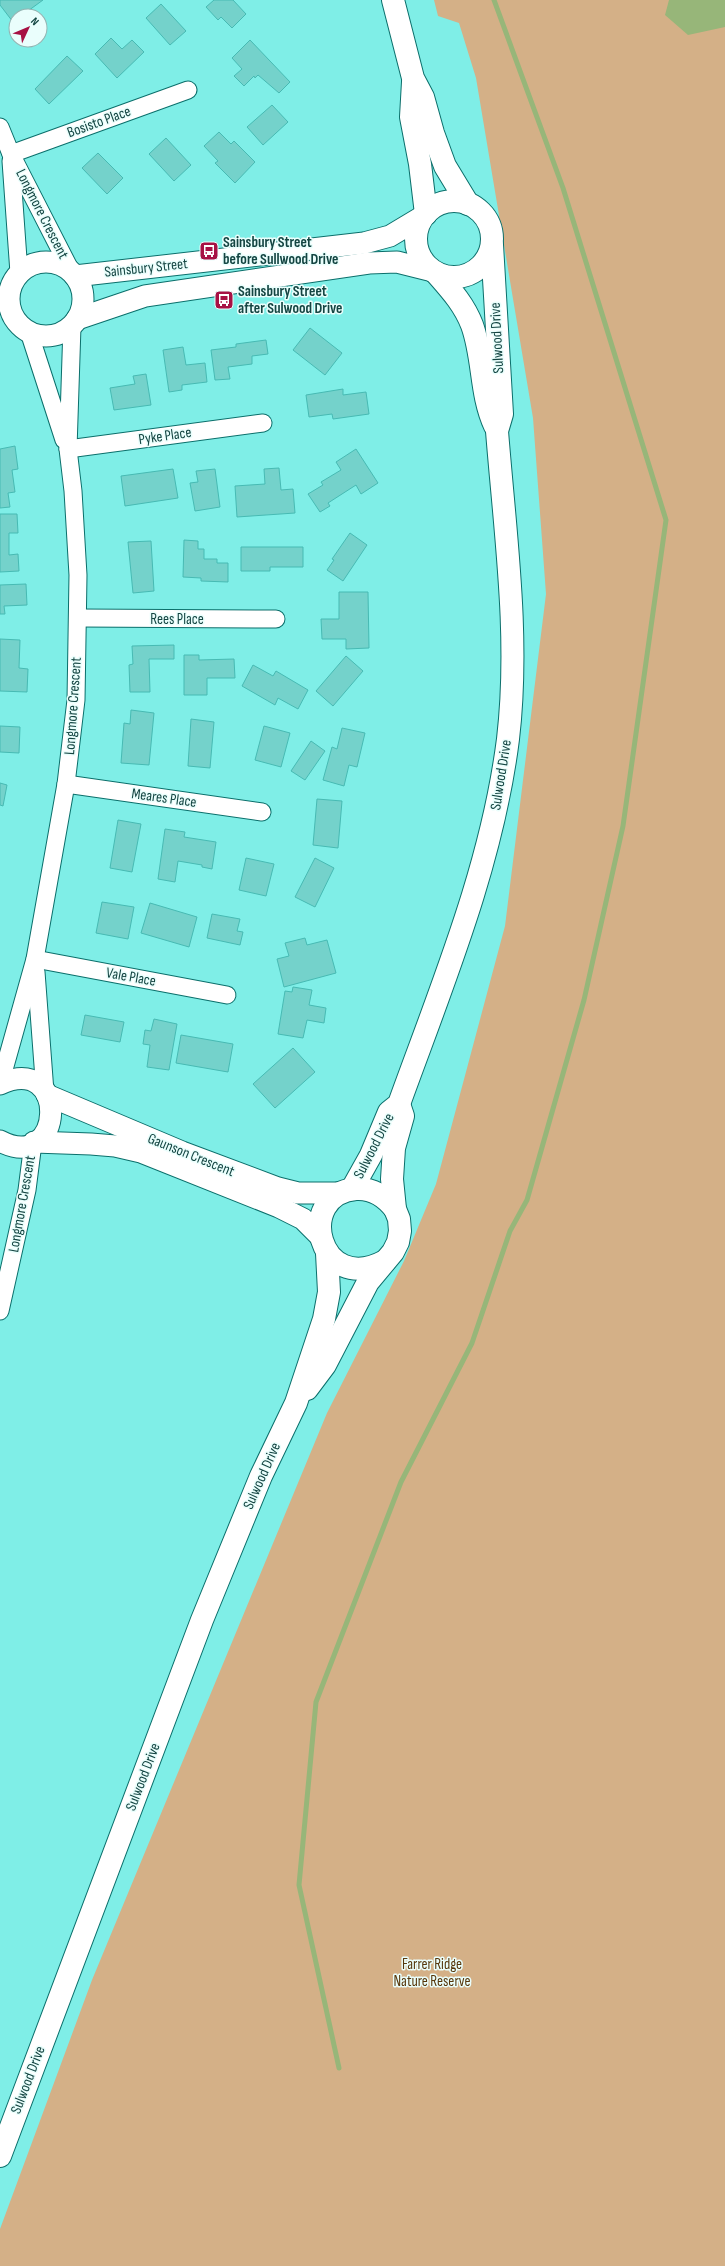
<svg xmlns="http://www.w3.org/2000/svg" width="725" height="2266" viewBox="0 0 725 2266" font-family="'Sofia Sans Condensed',sans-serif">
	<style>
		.green { fill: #d4b087 }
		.water { fill: #97b679 }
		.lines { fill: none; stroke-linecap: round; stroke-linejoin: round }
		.stream { stroke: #97b679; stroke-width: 5 }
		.building { fill: #74d2cb; stroke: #47bab3 }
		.minor-casing { stroke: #0b6f6b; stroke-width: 19 }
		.tertiary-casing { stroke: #0b6f6b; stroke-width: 23 }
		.secondary-casing { stroke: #0b6f6b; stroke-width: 24 }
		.minor { stroke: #fff; stroke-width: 17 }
		.tertiary { stroke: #fff; stroke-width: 21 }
		.secondary { stroke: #fff; stroke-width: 22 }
		.labels { text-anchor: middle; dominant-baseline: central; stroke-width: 3; stroke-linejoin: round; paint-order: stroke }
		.street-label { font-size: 15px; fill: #144542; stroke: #eafefc }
		.poi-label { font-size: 15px; font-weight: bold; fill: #144542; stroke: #eafefc; text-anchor: start }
		.park-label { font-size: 15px; fill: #56360a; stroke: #eafefc }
	</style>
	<rect width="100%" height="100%" fill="#7feee7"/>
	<polygon class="green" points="434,0 725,0 725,2266 0,2266 0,2229 92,1980 327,1413 404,1261 436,1184 505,926 546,594 533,418 476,78 459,23 438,16"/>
	<polygon class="water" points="669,0 725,0 725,27 688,35 665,15"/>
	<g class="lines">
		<polyline class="stream" points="339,2068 299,1885 316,1702 401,1482 472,1343 510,1231 527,1200 584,1000 623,826 666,520 563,188 494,0"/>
	</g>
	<g class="building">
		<polygon points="0,0 43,0 21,16 16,16 16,20 13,22 0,5"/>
		<polygon points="214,0 233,0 246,14 232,28 221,17 218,20 206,7"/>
		<polygon points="161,4 186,31 170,45 146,18"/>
		<polygon points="111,38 122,49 132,40 144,52 117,78 95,54"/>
		<polygon points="250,40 290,82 279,93 258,75 255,78 254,76 244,86 234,76 242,69 232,58"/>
		<polygon points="67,56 83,71 49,104 35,89"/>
		<polygon points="272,105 288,122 263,145 247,127"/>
		<polygon points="219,132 231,144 234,141 255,162 235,183 215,163 218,161 204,146"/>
		<polygon points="166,138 191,165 174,181 149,154"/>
		<polygon points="98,153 123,178 107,194 82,168"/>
		<polygon points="310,328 342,353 325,375 293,350"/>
		<polygon points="266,340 268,354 252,356 252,364 228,367 230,379 215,380 211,350 236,347 236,344"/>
		<polygon points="183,347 186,365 205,363 207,382 182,385 182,390 169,392 163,350"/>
		<polygon points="146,374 151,405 114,410 110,388 135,384 133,376"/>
		<polygon points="343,389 343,395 366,392 369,414 333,419 332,414 309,417 306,395"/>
		<polygon points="15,446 18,469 12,470 15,492 8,493 10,507 0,508 0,449"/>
		<polygon points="356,449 378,483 361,494 356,485 328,503 330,506 320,512 308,494 323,485 321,482 341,470 336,462"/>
		<polygon points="279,468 281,490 293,489 295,513 237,517 235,486 265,484 264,469"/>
		<polygon points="173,469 178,498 125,506 121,476"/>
		<polygon points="215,469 220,507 195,511 190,483 198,482 196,471"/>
		<polygon points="0,514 17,514 18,533 9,533 9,555 18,554 19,571 0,572"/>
		<polygon points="350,533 367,545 343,581 327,570 334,560 332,559"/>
		<polygon points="184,540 198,541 198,549 204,549 204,559 217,559 217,563 228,563 228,582 201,581 201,578 183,577"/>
		<polygon points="151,541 154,591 133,593 128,542"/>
		<polygon points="241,547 303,547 303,567 270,567 270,571 241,571"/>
		<polygon points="26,584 27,605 4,606 5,614 0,614 0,585"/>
		<polygon points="339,592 368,592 369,648 346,649 346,639 322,639 321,619 339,619"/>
		<polygon points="0,639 20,640 19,668 28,669 27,692 0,691"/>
		<polygon points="174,645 174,659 149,659 150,692 130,692 129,665 133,664 132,646"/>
		<polygon points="184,655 199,655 199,660 234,659 235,678 207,678 207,695 184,695"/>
		<polygon points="346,656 363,671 333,706 316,691"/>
		<polygon points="253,665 273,676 276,671 308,690 298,709 278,698 275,705 242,686"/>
		<polygon points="131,710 154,713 149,765 121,763 124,723 130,724"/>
		<polygon points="191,719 214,722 210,768 188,766"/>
		<polygon points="0,726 20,727 19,753 0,752"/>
		<polygon points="264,726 290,733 281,767 255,760"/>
		<polygon points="342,728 365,733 357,767 349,765 344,786 323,780 332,747 337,749"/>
		<polygon points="311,741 325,751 305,780 291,771"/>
		<polygon points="0,783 7,785 3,806 0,805"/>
		<polygon points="317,799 342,801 338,848 313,845"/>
		<polygon points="118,820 141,824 132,872 110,868"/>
		<polygon points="165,829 185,832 184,837 216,842 212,869 202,867 202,865 178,861 175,882 158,879"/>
		<polygon points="246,858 274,864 266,896 239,890"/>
		<polygon points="315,858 334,868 315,907 295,897"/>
		<polygon points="102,902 134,907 128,939 96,933"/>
		<polygon points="150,903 197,917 189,947 141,933"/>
		<polygon points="212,914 240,919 237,931 243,932 240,945 207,938"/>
		<polygon points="305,938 307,945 327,940 336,973 284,987 277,959 289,956 285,943"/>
		<polygon points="293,987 312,990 309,1005 326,1008 324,1023 307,1020 303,1038 278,1034 285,991 292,992"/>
		<polygon points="85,1015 124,1022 120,1042 81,1035"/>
		<polygon points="154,1019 177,1024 169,1070 147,1067 150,1045 143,1044 145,1030 151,1031"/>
		<polygon points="181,1035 233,1044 228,1072 176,1063"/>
		<polygon points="293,1048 315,1072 275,1108 253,1084"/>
	</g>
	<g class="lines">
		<defs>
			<g id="minor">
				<polyline points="0,127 11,154 72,273"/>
				<polyline points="11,154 188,90"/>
				<polyline points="11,161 19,273"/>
				<polyline points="29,332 64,440"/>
				<polyline points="68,449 263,423"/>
				<polyline points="79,618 276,619"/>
				<polyline points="66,784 262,812"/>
				<polyline points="35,959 227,995"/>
				<polyline points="36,972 45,1092"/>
				<polyline points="0,1084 35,959 66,784 76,700 78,575 73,491 68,449 72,326"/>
				<polyline points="0,1311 27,1190 33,1143"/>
			</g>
			<g id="tertiary">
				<circle cx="46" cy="299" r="37"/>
				<polyline points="75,276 364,243 390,236 425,215"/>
				<polyline points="77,319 145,296 369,263 397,262 433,271"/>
				<path d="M0,1084C70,1052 65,1175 0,1141"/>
				<polyline points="47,1095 182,1152 278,1188 298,1193 340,1193"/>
				<polyline points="34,1142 91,1144 115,1146 141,1152 279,1207 303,1219 320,1236"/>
			</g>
			<g id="secondary">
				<polyline points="393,0 413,78 423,97 433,133 445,166 468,204"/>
				<polyline points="413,82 411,117 420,164 426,214"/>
				<circle cx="454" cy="239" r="38"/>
				<path d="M436,273C450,289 464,304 472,325C484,358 480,394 495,426"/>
				<path d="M352,1189L371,1155L389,1112L399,1104C442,985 492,866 508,739C520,637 505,533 497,431L502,414L492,245"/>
				<path d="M385,1261C318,1297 294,1194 356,1189C373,1188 385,1196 395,1209"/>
				<polyline points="307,1389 325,1365 368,1282 393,1252 398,1242 400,1231 399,1219 395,1209 392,1179 394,1148 403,1116 399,1104"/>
				<polyline points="0,2156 202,1620 261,1476 296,1403 324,1319 329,1292 327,1253"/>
			</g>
		</defs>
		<use href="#minor" class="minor-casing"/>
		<use href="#tertiary" class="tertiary-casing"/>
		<use href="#secondary" class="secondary-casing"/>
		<use href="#minor" class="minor"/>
		<use href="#tertiary" class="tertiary"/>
		<use href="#secondary" class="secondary"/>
	</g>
	<defs>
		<symbol id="bus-square" viewBox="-11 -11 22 22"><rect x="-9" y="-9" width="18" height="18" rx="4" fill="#a71144" stroke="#eafefc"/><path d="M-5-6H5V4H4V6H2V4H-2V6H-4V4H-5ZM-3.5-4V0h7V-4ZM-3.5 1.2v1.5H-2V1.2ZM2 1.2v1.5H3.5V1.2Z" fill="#fff"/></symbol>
	</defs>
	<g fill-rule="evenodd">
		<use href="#bus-square" x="198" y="240" width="22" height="22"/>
		<use href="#bus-square" x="213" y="289" width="22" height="22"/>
	</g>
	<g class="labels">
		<g class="street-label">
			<text transform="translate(99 122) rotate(-20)">Bosisto Place</text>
			<text transform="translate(42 214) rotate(63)">Longmore Crescent</text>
			<text transform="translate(146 268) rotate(-6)">Sainsbury Street</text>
			<text transform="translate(497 338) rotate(-93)">Sulwood Drive</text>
			<text transform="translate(165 436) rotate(-8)">Pyke Place</text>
			<text x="177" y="619">Rees Place</text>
			<text transform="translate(73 706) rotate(-86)">Longmore Crescent</text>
			<text transform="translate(501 775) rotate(-81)">Sulwood Drive</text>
			<text transform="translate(164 798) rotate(8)">Meares Place</text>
			<text transform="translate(131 977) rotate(10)">Vale Place</text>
			<text transform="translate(374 1146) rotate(-63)">Sulwood Drive</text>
			<text transform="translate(191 1155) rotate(22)">Gaunson Crescent</text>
			<text transform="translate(22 1204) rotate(-80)">Longmore Crescent</text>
			<text transform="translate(262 1476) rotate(-66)">Sulwood Drive</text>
			<text transform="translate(143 1777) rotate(-69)">Sulwood Drive</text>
			<text transform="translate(28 2080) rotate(-69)">Sulwood Drive</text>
		</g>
		<g class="poi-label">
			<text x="223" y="242">Sainsbury Street<tspan x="223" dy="17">before Sullwood Drive</tspan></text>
			<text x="238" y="291">Sainsbury Street<tspan x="238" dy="17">after Sulwood Drive</tspan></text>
		</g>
		<g class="park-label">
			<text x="432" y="1964">Farrer Ridge<tspan x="432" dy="17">Nature Reserve</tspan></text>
		</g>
	</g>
	<g transform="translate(28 28) rotate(46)"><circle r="19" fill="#eafefc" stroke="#94b4b2"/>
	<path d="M0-3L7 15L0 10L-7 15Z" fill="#a71144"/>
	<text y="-6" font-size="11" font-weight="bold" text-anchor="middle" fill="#144542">N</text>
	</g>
</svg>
